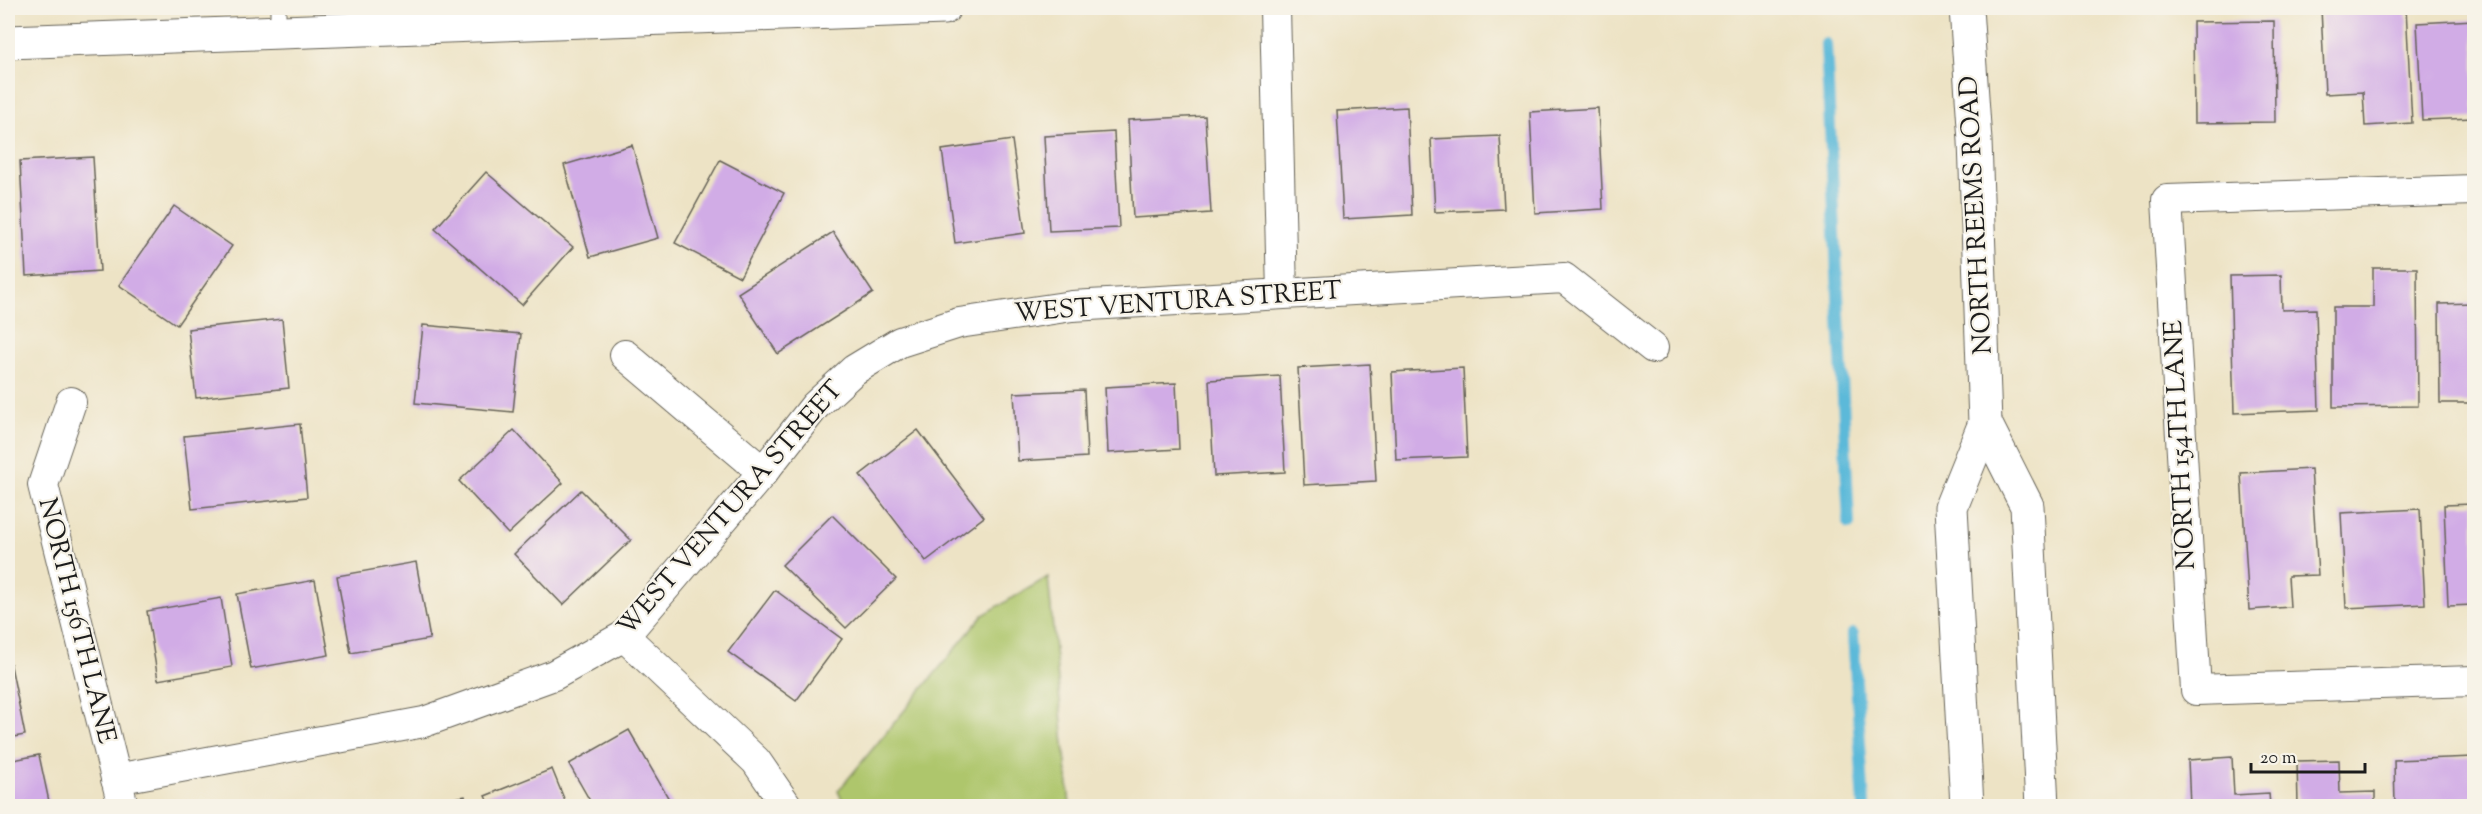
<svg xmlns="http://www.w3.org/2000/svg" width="2482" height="814" viewBox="0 0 2482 814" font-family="'Sorts Mill Goudy',serif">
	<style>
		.green { fill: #aec66c; stroke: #657144; stroke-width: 1.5 }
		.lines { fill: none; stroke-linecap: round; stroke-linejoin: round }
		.stream { stroke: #5bb9d9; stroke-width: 12 }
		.building { fill: #d1ace6 }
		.service-casing { stroke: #656257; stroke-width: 17 }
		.minor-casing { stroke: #656257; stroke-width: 32 }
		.tertiary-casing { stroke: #656257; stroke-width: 35 }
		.secondary-casing { stroke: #656257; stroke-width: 35 }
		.service { stroke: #fff; stroke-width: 15 }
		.minor { stroke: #fff; stroke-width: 30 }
		.tertiary { stroke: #fff; stroke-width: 33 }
		.secondary { stroke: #fff; stroke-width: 33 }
		.labels { text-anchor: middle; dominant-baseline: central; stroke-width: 4.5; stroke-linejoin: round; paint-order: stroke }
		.street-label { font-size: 26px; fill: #1c1c1c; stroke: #f7f3e8 }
	</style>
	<rect width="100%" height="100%" fill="#f7f3e8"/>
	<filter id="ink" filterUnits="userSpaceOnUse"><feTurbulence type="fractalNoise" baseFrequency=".0167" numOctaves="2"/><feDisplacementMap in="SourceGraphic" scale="12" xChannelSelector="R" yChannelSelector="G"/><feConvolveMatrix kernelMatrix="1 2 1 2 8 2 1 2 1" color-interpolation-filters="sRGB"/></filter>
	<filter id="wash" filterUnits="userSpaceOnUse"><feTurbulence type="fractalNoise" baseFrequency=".008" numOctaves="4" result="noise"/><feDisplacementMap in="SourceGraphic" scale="24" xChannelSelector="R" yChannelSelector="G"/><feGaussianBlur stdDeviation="1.35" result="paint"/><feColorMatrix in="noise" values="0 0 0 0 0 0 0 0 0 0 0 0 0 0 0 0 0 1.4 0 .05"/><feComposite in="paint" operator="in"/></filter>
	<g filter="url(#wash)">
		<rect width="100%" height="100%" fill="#ede3c5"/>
		<polygon class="green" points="1048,577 1070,806 845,806 838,791 983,615"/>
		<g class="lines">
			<g class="stream">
				<polyline points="1826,44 1849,524"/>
				<polyline points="1853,634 1864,806"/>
			</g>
		</g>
		<g id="blocks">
			<g class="building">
				<polygon points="2321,8 2406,8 2412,123 2365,126 2363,92 2325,94"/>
				<polygon points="2474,20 2474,118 2422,120 2417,23"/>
				<polygon points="2274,21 2275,122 2194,123 2193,22"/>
				<polygon points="1407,107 1412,215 1343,219 1337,111"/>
				<polygon points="1598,108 1603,209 1535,213 1530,112"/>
				<polygon points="1205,116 1211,213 1133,218 1128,120"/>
				<polygon points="1114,132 1119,228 1049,231 1044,136"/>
				<polygon points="1500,136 1504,209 1435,212 1431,139"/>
				<polygon points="1012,140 1025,233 955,243 942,150"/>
				<polygon points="632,145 658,238 590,257 564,165"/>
				<polygon points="93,157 100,271 26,276 20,161"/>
				<polygon points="720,160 784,193 740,277 675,243"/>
				<polygon points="486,172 573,247 522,305 435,229"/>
				<polygon points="174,206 232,246 177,325 119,285"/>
				<polygon points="833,232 873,293 778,354 738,293"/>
				<polygon points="2373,268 2417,268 2418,406 2333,407 2333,307 2373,307"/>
				<polygon points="2281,275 2282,310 2316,309 2319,410 2234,413 2230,276"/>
				<polygon points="2474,303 2474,403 2440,403 2439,304"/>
				<polygon points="282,319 289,388 196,398 188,329"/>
				<polygon points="423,325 521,334 513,412 415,403"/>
				<polygon points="1370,364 1376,481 1304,485 1298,368"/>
				<polygon points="1463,368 1467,457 1396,460 1392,372"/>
				<polygon points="1280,376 1285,472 1214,476 1209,380"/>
				<polygon points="1176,383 1179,449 1108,453 1105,387"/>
				<polygon points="1084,390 1087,457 1018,461 1014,393"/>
				<polygon points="300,424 307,497 192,509 184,436"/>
				<polygon points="514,430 563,483 508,534 459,481"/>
				<polygon points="918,430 984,517 926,561 860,475"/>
				<polygon points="2311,469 2318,575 2288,576 2290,607 2249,610 2241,473"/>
				<polygon points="581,490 631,540 563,605 514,554"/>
				<polygon points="2474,504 2474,605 2448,606 2444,505"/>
				<polygon points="2420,509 2425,604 2346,608 2341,513"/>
				<polygon points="832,515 896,579 846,628 782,565"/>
				<polygon points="416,562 430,639 351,653 337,576"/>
				<polygon points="315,580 329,655 251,669 237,594"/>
				<polygon points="775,590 842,639 796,701 728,652"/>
				<polygon points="221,598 232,667 158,680 147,611"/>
				<polygon points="9,656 25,735 8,738 8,656"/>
				<polygon points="629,730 673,806 593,806 569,764"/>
				<polygon points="39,755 50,806 8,806 8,761"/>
				<polygon points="2232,757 2234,795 2269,793 2270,806 2190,806 2188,760"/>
				<polygon points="2474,757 2474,806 2395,806 2394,760"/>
				<polygon points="2339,760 2340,793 2375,792 2375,806 2298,806 2297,761"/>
				<polygon points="552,769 567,806 490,806 485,796"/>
				<polygon points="465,796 467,806 412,806 412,805"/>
			</g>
		</g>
	</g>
	<g filter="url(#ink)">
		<use href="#blocks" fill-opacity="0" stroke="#656257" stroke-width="1.5"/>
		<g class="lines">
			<defs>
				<polyline id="service" points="278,8 278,31"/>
				<g id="minor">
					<polyline points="1275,8 1282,294"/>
					<polyline points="2474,190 2167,200 2196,690 2474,681"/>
					<polyline points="625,355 763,472"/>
					<polyline points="71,402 43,485 123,806"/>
					<polyline points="624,636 756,761 787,806"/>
					<polyline points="116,779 424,722 554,675 624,636 763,472 815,406 854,370 900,342 959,323 1072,306 1564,278 1653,348"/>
				</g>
				<polyline id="tertiary" points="8,42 944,8"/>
				<g id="secondary">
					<polyline points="1966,8 1975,141 1985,423 1951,507 1967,806"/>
					<polyline points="1985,423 2027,506 2042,806"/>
				</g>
			</defs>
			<use href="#service" class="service-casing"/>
			<use href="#minor" class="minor-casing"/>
			<use href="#tertiary" class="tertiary-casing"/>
			<use href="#secondary" class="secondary-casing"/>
			<use href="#service" class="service"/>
			<use href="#minor" class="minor"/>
			<use href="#tertiary" class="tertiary"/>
			<use href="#secondary" class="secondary"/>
		</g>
	</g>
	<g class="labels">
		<g class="street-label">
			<text transform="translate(1977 215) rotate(-93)">NORTH REEMS ROAD</text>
			<text transform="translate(1178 303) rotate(-4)">WEST VENTURA STREET</text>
			<text transform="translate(2181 445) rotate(-93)">NORTH 154TH LANE</text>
			<text transform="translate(731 509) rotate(-49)">WEST VENTURA STREET</text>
			<text transform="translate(76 621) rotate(76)">NORTH 156TH LANE</text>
		</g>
	</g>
	<rect width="2482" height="814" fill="none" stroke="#f7f3e8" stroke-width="30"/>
	<path d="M2251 763v9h114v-9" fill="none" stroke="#1c1c1c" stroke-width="3"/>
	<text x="2260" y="763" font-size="18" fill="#1c1c1c" stroke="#f7f3e8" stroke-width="4.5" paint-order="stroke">20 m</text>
</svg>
